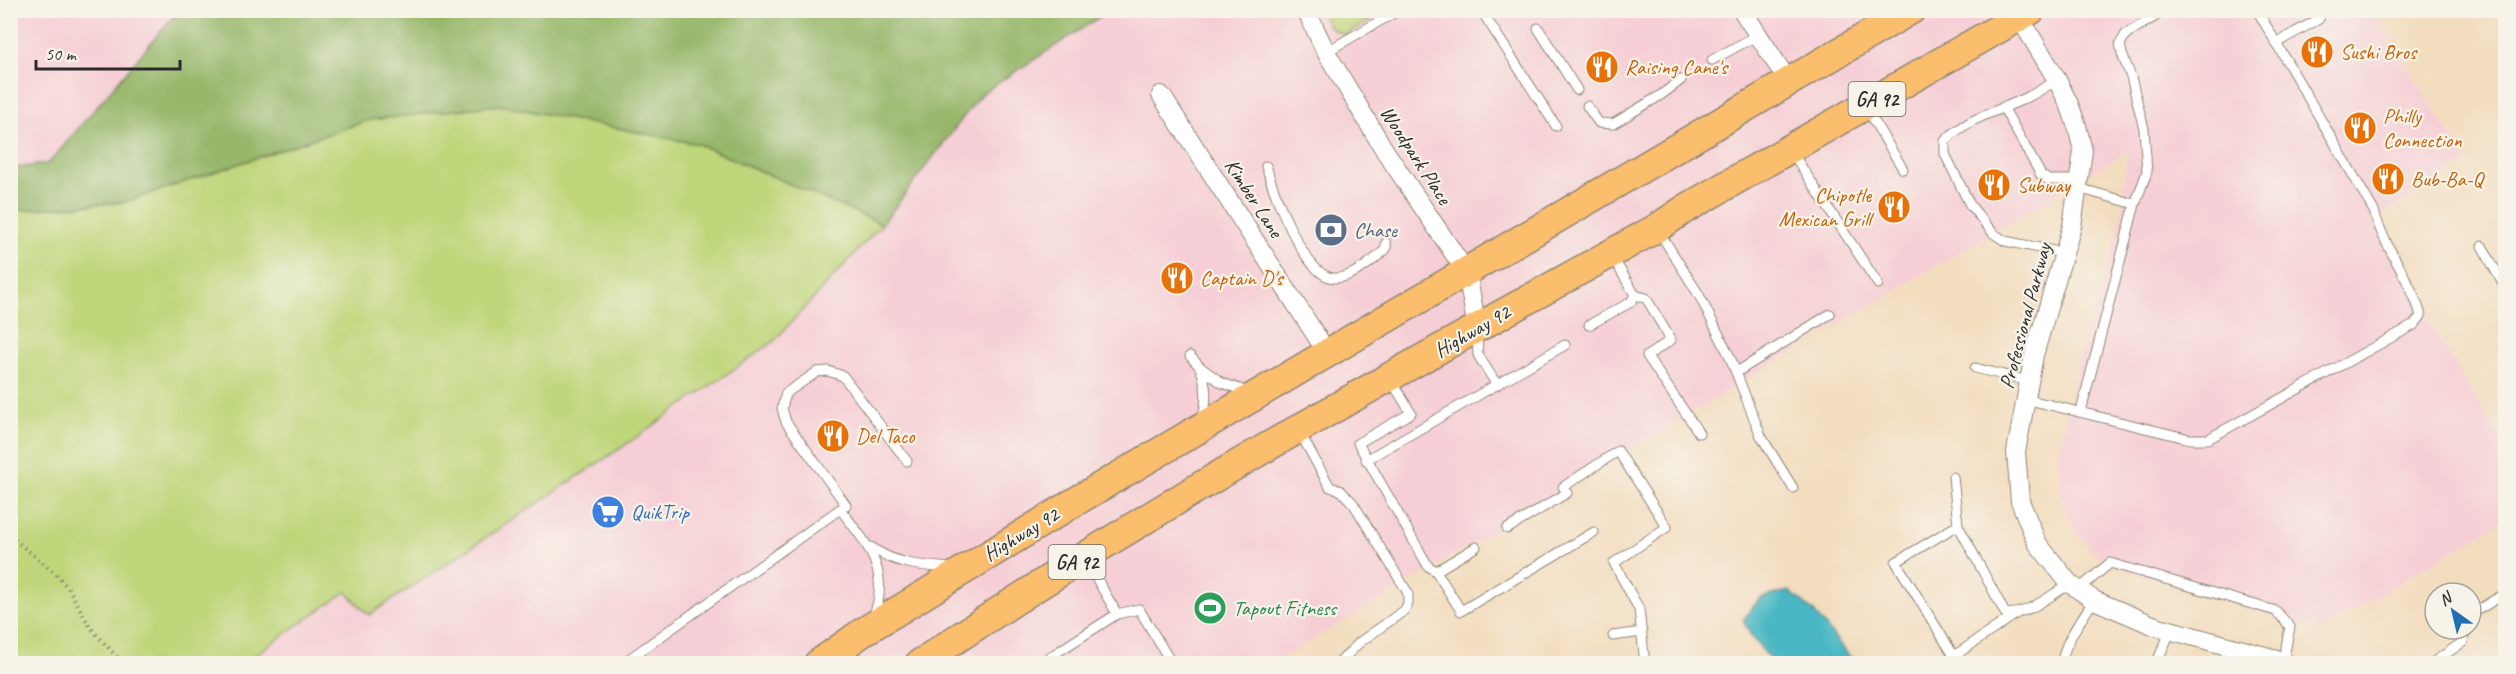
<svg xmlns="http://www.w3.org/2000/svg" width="2516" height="674" viewBox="0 0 2516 674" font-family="Caveat,sans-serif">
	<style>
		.built { fill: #f6cfd6 }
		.green { fill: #bfd67a; stroke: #758052; stroke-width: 1.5 }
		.forest { fill: #97b76a; stroke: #61714a; stroke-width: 1.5 }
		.water { fill: #4ab8c4; stroke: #3a7278; stroke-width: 1.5 }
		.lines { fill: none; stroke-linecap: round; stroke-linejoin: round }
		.service-casing { stroke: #8f8475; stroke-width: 11 }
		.minor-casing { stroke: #8f8475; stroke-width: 20 }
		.primary-casing { stroke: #8f8475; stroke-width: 31 }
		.path { stroke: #8f8475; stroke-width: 4; stroke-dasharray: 1.5 4.5; stroke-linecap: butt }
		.service { stroke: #fff; stroke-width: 9 }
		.minor { stroke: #fff; stroke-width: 18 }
		.primary { stroke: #fabe6d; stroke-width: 28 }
		.labels { text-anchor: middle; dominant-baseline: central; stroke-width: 4.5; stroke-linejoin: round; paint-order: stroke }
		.shield { fill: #f7f3e8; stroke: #686764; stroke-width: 1.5 }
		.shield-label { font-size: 20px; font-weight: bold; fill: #2b2b2b }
		.food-label { font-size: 21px; fill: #c56008; stroke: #f7f3e8; text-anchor: start }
		.street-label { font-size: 21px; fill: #2b2b2b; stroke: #f7f3e8 }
		.service-label { font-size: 21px; fill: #4e5e75; stroke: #f7f3e8; text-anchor: start }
		.shop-label { font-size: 21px; fill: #366cbe; stroke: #f7f3e8; text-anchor: start }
		.leisure-label { font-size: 21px; fill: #27864d; stroke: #f7f3e8; text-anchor: start }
	</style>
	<rect width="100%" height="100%" fill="#f7f3e8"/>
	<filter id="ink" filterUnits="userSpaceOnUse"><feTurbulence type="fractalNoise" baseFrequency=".0167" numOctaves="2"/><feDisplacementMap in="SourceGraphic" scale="12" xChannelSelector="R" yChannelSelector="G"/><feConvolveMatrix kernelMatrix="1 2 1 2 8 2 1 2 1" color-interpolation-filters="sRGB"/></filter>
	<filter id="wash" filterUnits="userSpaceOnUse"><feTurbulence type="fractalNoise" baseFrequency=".008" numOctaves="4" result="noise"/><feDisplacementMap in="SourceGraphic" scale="24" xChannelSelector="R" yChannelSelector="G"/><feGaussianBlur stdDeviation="1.35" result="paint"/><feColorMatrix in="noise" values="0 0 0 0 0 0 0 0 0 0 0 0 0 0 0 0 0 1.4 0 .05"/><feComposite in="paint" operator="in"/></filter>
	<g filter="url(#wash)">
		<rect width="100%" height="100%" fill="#f3ddbf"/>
		<g class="built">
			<polygon points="11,11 178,11 49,163 11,169"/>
			<polygon points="1109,11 2372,11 2468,162 2378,218 2431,325 2505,448 2505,519 2321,630 2104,563 2073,529 2061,494 2058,455 2078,364 2118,235 2128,151 1274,663 243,664 346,591 369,615 621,448 772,342 882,224 981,94"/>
		</g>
		<g class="green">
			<polygon points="1321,11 1387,11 1345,35 1330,28"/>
			<polygon points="499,105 698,144 882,224 773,342 621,448 369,615 346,592 243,663 11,664 11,211 125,202 369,120"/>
		</g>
		<polygon class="forest" points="178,11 178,10 1109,11 981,94 882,224 698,144 499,105 369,120 125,202 11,211 11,169 49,163"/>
		<polygon class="water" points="1789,591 1813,611 1855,663 1773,663 1751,635 1743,620 1760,598"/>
	</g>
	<g filter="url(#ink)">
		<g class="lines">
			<defs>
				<g id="service">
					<polyline points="1481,10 1556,126"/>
					<polyline points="1538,28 1577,90"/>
					<polyline points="2276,43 2319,19 2321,10"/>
					<polyline points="1326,52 1399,10"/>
					<polyline points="1712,60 1758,35"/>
					<path d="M2057,80C2048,85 2038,92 2028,97C2000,111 1968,117 1945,141V154L1970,205L1993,233L2005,241L2064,253"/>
					<polyline points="1587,106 1599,123 1613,124 1661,95 1681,80"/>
					<polyline points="2003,107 2041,175 2048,180 2079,180"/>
					<polyline points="1866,108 1903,169"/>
					<polyline points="1791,151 1878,284"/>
					<path d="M1266,166C1273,190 1304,277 1334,278C1351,279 1374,260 1386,249V243"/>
					<polyline points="2078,188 2135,204 2081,411"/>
					<polyline points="2135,204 2147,172 2144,129 2131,77 2122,54 2120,44 2126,34 2166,10"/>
					<polyline points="1658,230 1699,295 1730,357 1761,436 1793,488"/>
					<polyline points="2482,246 2506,289"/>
					<polyline points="1635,295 1646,298 1671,340 1647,356 1699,433"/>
					<polyline points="1589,325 1631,302 1635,295 1612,256"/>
					<polyline points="1477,333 1478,355 1497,385"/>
					<polyline points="1190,356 1200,367"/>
					<polyline points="1975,368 2029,381"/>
					<polyline points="1737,372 1830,314"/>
					<polyline points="1391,380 1411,413 1358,443 1428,566 1436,571 1476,547"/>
					<path d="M2026,399L2190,439H2208L2414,325L2421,316C2411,279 2384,248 2374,211L2257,10"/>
					<path d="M1202,419C1208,401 1207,385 1200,367L1222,383L1248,392"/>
					<polyline points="1300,433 1330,487 1340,490 1353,503 1408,593 1408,603 1405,610 1360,642 1338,664"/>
					<polyline points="1366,460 1565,345"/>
					<path d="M1953,477L1958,525L2005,613C2026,617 2052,594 2070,584"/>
					<polyline points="1563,487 1618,451 1667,527 1614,563 1639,609 1645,664"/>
					<polyline points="846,505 786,422 782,408 786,393 817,372 828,371 843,376 907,461"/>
					<polyline points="1958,525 1896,562 1954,656 2016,614"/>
					<polyline points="1507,529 1567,493"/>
					<path d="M871,547C895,565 924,566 952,568"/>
					<polyline points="1086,560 1117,614"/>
					<polyline points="1436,571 1461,611 1594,532"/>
					<polyline points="2078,590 2110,563 2276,611 2290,627 2283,661"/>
					<polyline points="2471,614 2506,593"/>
					<polyline points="1613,636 1642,632"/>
					<path d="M622,664L840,509C866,542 892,572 873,617"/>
					<polyline points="1039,664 1117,614 1139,609 1172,664"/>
					<path d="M2062,664C2063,642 2083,618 2094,600"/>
					<polyline points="2156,664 2171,630"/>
					<polyline points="2431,664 2463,642 2465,629"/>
				</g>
				<g id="minor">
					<polyline points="1306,10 1326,52 1385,151 1467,273 1477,328"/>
					<polyline points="1742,10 1788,81"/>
					<polyline points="2015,10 2056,78 2069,104 2077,126 2083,151 2072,226 2034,355 2016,452 2020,501 2037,543 2070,584 2094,600 2155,626 2283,661 2286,664"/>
					<polyline points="1161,95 1328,354"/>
				</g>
				<g id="primary">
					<polyline points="818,664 863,632 1083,497 1911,10"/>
					<path d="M919,664C1155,504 1408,366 1657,228L1685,209L2031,10"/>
				</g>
			</defs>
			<use href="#service" class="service-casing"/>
			<use href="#minor" class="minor-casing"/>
			<use href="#primary" class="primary-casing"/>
			<polyline class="path" points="10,536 54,572 69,589 90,627 123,664"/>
			<use href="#service" class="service"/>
			<use href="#minor" class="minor"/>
			<use href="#primary" class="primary"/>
		</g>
	</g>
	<defs>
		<symbol id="restaurant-disc" viewBox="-11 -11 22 22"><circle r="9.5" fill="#e8710a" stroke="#f7f3e8"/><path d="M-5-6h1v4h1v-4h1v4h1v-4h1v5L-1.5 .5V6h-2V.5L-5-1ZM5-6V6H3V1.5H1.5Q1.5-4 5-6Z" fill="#fff"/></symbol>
		<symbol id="bank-disc" viewBox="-11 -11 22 22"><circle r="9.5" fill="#5c6f8a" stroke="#f7f3e8"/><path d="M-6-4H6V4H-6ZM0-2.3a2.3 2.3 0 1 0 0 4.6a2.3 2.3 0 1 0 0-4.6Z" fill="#fff"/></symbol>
		<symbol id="supermarket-disc" viewBox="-11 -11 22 22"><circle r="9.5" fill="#3f7fe0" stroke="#f7f3e8"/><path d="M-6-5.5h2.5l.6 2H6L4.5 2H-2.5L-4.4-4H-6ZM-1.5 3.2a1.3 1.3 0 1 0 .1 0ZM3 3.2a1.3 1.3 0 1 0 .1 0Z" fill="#fff"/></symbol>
		<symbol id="stadium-disc" viewBox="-11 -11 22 22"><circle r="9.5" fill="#2e9e5b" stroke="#f7f3e8"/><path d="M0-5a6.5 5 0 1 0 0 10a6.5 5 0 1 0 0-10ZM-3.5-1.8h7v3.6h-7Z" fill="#fff"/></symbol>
	</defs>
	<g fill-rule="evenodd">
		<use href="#restaurant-disc" x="2298" y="33" width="38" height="38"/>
		<use href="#restaurant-disc" x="1583" y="48" width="38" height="38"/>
		<use href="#restaurant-disc" x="2341" y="109" width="38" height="38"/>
		<use href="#restaurant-disc" x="2369" y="160" width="38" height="38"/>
		<use href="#restaurant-disc" x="1975" y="166" width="38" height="38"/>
		<use href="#restaurant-disc" x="1875" y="188" width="38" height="38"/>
		<use href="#bank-disc" x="1312" y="211" width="38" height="38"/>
		<use href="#restaurant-disc" x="1158" y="259" width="38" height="38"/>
		<use href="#restaurant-disc" x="814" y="417" width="38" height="38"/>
		<use href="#supermarket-disc" x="589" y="493" width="38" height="38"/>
		<use href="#stadium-disc" x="1191" y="589" width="38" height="38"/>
	</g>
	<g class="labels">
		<g class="shield">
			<rect x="1848.5" y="82" width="57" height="34" rx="4.5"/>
			<rect x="1048.5" y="545" width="57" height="34" rx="4.5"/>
		</g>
		<g class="shield-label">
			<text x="1877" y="99">GA 92</text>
			<text x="1077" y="562">GA 92</text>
		</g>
		<g class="food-label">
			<text x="2340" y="52">Sushi Bros</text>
			<text x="1625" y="67">Raising Cane's</text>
			<text x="2383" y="116">Philly<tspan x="2383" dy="24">Connection</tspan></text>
			<text x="2411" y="179">Bub-Ba-Q</text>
			<text x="2017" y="185">Subway</text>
			<text x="1871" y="195" text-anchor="end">Chipotle<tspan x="1871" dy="24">Mexican Grill</tspan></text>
			<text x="1200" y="278">Captain D's</text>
			<text x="856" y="436">Del Taco</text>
		</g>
		<g class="street-label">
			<text transform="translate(1416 155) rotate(57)">Woodpark Place</text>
			<text transform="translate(1254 198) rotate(57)">Kimber Lane</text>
			<text transform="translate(2025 316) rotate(-75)">Professional Parkway</text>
			<text transform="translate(1472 331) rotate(-30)">Highway 92</text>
			<text transform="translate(1021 534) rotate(-31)">Highway 92</text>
		</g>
		<g class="service-label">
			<text x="1354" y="230">Chase</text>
		</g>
		<g class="shop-label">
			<text x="631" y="512">QuikTrip</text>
		</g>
		<g class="leisure-label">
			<text x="1233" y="608">Tapout Fitness</text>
		</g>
	</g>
	<rect width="2516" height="674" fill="none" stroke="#f7f3e8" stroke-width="36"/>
	<g transform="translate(2453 611) rotate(326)"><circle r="28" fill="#f7f3e8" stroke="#a5a39c" stroke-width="1.5"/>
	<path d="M0-4.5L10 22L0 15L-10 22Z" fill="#1f6fb2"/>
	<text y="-9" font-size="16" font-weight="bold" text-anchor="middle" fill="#2b2b2b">N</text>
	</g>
	<path d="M36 60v9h144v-9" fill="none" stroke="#2b2b2b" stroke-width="3"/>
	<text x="45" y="60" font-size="18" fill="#2b2b2b" stroke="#f7f3e8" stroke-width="4.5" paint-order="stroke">50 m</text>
</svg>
